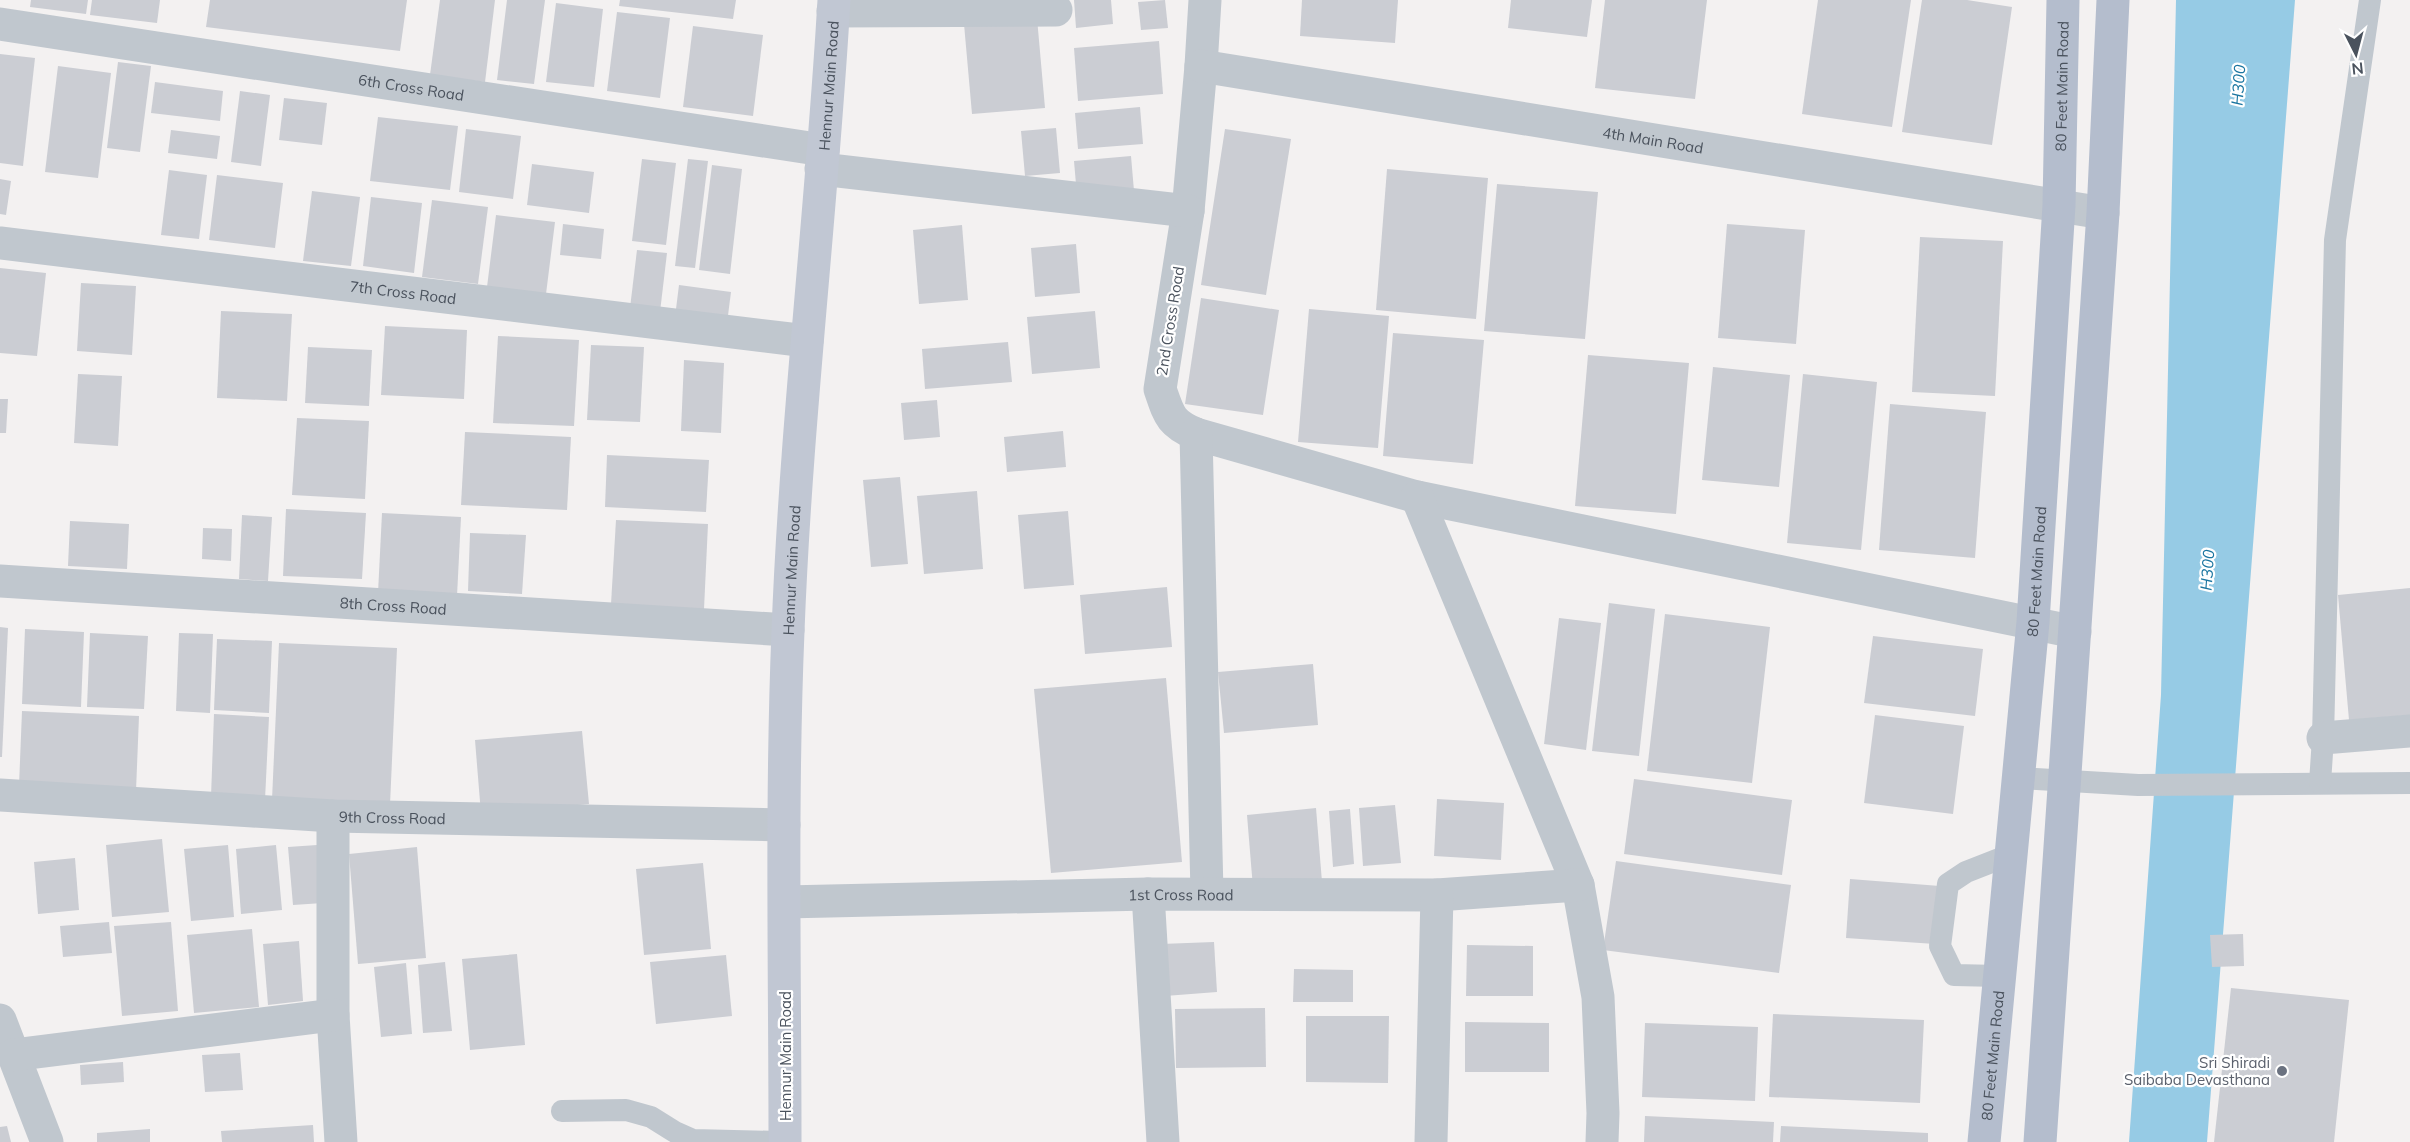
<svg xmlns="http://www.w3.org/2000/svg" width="2410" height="1142" viewBox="0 0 2410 1142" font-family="Mulish,sans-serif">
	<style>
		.water { fill: #96cbe5 }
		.building { fill: #cbcdd3 }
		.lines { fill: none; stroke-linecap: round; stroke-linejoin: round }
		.lane { stroke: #c0c7ce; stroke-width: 22 }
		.street { stroke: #c0c7ce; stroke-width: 33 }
		.secondary { stroke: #c1c7d3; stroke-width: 33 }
		.primary { stroke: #b4bdcd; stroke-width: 33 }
		.worship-dot { fill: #6b7280; stroke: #fff; stroke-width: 2 }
		.labels { text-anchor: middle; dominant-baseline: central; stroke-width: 4.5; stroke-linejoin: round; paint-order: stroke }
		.street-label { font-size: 15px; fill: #4a525d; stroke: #fff }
		.worship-label { font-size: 15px; fill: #5b616d; stroke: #fff; text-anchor: end }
		.water-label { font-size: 16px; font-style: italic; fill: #1a75a0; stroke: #fff }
	</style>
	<rect width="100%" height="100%" fill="#f3f1f1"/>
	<polygon class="water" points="2176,0 2295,0 2207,1142 2129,1142 2161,695"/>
	<g class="building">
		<polygon points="31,0 88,0 86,14 30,7"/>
		<polygon points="92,0 160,0 157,23 90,15"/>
		<polygon points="210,0 407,0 400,51 206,27"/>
		<polygon points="440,0 495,0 485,82 430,75"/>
		<polygon points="507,0 545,0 534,84 497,80"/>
		<polygon points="620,0 736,0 733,19 619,6"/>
		<polygon points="1074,0 1111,0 1113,24 1076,28"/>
		<polygon points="1165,0 1168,28 1141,30 1138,2"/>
		<polygon points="1302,0 1398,0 1395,43 1300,36"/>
		<polygon points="1511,0 1592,0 1587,37 1508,28"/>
		<polygon points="1605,0 1707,0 1695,99 1595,88"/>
		<polygon points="1818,0 1911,0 1892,127 1802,114"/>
		<polygon points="1922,0 1967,0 2012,7 1992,145 1902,132"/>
		<polygon points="556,3 603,9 594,87 546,82"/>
		<polygon points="617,12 670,18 660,98 607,91"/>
		<polygon points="1037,18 1045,108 972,114 964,24"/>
		<polygon points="693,26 763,35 753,116 683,107"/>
		<polygon points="1159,41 1163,94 1078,101 1074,48"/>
		<polygon points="0,54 35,58 23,166 0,163"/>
		<polygon points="118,62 151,66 140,152 107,148"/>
		<polygon points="58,66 111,73 98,178 45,172"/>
		<polygon points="155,82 223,91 220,121 151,113"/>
		<polygon points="240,91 270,95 261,166 231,162"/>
		<polygon points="284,98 327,103 322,145 279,140"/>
		<polygon points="1140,107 1143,144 1078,149 1075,113"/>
		<polygon points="378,117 458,126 450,190 370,181"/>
		<polygon points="1056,128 1060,173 1025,176 1021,131"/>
		<polygon points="466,129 521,136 513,199 459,192"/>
		<polygon points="1225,129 1291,139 1266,295 1201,285"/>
		<polygon points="171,130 220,136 217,159 168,153"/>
		<polygon points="1131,156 1134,191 1077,196 1074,161"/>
		<polygon points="642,159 676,163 666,245 632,241"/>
		<polygon points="688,159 708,161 695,268 675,266"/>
		<polygon points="532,164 594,172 589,213 527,205"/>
		<polygon points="712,165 742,169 730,274 699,270"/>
		<polygon points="1387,169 1488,178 1476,319 1376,310"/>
		<polygon points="169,170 207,175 199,239 161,235"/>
		<polygon points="217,175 283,183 275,248 209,240"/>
		<polygon points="0,179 11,181 6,215 0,214"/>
		<polygon points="1497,184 1598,192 1585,339 1484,331"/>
		<polygon points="312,191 360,197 351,266 303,261"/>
		<polygon points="371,197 422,203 414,273 363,266"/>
		<polygon points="432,200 488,207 478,284 422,277"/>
		<polygon points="496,215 555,222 546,294 487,287"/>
		<polygon points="563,224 604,229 601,259 560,255"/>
		<polygon points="1727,224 1805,230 1796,344 1718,338"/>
		<polygon points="962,225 968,300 919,304 913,230"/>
		<polygon points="1920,237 2003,241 1995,396 1912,392"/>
		<polygon points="1076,244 1080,293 1035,297 1031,248"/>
		<polygon points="637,250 667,253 660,312 630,308"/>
		<polygon points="0,268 46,273 37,356 0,353"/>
		<polygon points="81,283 136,286 132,355 77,351"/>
		<polygon points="679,285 731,292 727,323 675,317"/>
		<polygon points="1201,298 1279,310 1263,415 1185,404"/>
		<polygon points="1309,309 1389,316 1378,448 1298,442"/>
		<polygon points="221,311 292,314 287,401 217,398"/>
		<polygon points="1095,311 1100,368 1032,374 1027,317"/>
		<polygon points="385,326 467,330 464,399 381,395"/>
		<polygon points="1393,333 1484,340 1473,464 1383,456"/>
		<polygon points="498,336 579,340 574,426 493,423"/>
		<polygon points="1008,342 1012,382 925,389 922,349"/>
		<polygon points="591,345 644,347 640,422 587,420"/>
		<polygon points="308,347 372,350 369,406 305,403"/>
		<polygon points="1588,355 1689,363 1676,514 1575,506"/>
		<polygon points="684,360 724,363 721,433 681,431"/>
		<polygon points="1713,367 1790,375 1779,487 1702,480"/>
		<polygon points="78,374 122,376 118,446 74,443"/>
		<polygon points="1803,374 1877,382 1861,550 1787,543"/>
		<polygon points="0,399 8,399 6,433 0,433"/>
		<polygon points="937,400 940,437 904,440 901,403"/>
		<polygon points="1890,404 1986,412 1975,558 1879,550"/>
		<polygon points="297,418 369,421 365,499 292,495"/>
		<polygon points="1063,431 1066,467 1007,472 1004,437"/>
		<polygon points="465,432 571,437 567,510 461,505"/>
		<polygon points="607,455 709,460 706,512 605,507"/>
		<polygon points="900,477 908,564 871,567 863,480"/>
		<polygon points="977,491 983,569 924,574 917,496"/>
		<polygon points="286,509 366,513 362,579 283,576"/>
		<polygon points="1068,511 1074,585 1024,589 1018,515"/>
		<polygon points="382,513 461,517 457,596 378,593"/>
		<polygon points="242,515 272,517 268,581 239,579"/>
		<polygon points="616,520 708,524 704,609 611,604"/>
		<polygon points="70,521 129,524 127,569 68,566"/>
		<polygon points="203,528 232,529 231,561 202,559"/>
		<polygon points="470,533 526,535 522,594 468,591"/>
		<polygon points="1167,587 1172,647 1085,654 1080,595"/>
		<polygon points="2410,588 2410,715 2349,720 2338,595"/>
		<polygon points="1609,603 1655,609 1639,756 1592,751"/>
		<polygon points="1665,614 1770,627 1752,783 1647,771"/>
		<polygon points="1559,618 1601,623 1586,750 1544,744"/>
		<polygon points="0,627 8,628 2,757 0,757"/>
		<polygon points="25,629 84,632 81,707 22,704"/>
		<polygon points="90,633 148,636 144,709 87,707"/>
		<polygon points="179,633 213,634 210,713 176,711"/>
		<polygon points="1873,636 1983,649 1975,716 1864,703"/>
		<polygon points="217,639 272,641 269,713 214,710"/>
		<polygon points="279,643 397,648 390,805 272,800"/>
		<polygon points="1313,664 1318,725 1224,733 1218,672"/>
		<polygon points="1166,678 1182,862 1051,873 1034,689"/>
		<polygon points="22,711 139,716 136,791 19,786"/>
		<polygon points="214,714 269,717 265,800 211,797"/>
		<polygon points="1875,715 1964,726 1953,814 1864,803"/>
		<polygon points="582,731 589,804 481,814 475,740"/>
		<polygon points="1634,779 1792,800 1782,875 1624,854"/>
		<polygon points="1437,799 1504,803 1501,860 1434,856"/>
		<polygon points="1395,805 1401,863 1363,866 1359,808"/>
		<polygon points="1316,808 1322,882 1253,888 1247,815"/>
		<polygon points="1350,809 1354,864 1333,867 1329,811"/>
		<polygon points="162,839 169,912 112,917 106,845"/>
		<polygon points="228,845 234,917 191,921 184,849"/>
		<polygon points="276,845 282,910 241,914 236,849"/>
		<polygon points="317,845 323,903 293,905 288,847"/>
		<polygon points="417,847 426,958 358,964 349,854"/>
		<polygon points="75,858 79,910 38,914 34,862"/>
		<polygon points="1616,861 1791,885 1779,973 1603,950"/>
		<polygon points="703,863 711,949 644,955 636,869"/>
		<polygon points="1850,879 1940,886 1935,944 1846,938"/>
		<polygon points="109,922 112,953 63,957 60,926"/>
		<polygon points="171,922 178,1011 122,1016 114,926"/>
		<polygon points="252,929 259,1007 194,1013 187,935"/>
		<polygon points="2243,934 2244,966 2212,967 2210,935"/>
		<polygon points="299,941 303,1001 268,1005 263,944"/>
		<polygon points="1214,942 1217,992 1165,996 1161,944"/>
		<polygon points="1467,945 1533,946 1533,996 1466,996"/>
		<polygon points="517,954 525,1045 470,1050 462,959"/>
		<polygon points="726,955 732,1016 656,1024 650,962"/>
		<polygon points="445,962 452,1031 423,1033 418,965"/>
		<polygon points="406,963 412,1034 381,1037 374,967"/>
		<polygon points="1294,969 1353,970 1353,1002 1293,1002"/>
		<polygon points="2231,988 2349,1000 2334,1142 2214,1142"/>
		<polygon points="1265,1008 1266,1067 1176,1068 1175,1009"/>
		<polygon points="1773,1014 1924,1020 1920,1103 1769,1097"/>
		<polygon points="1306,1016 1389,1016 1388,1083 1306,1082"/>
		<polygon points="1465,1022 1549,1023 1549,1072 1465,1072"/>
		<polygon points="1645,1023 1758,1027 1755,1101 1642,1097"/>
		<polygon points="240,1053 243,1090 205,1092 202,1055"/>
		<polygon points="123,1062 124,1082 81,1085 80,1065"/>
		<polygon points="1645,1116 1774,1122 1773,1142 1644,1142"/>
		<polygon points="313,1125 314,1142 222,1142 221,1131"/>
		<polygon points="7,1126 11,1142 0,1142 0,1127"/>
		<polygon points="1781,1126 1928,1133 1928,1142 1780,1142"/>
		<polygon points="150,1129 150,1142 97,1142 97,1133"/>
	</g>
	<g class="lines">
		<g class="lane">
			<polyline points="2018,778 2138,785 2410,783"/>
			<polyline points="2320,783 2323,738 2335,240 2370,0"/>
			<polyline points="1999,976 1954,975 1940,946 1948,884 1966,872 2012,854"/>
			<polyline points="562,1111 626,1110 651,1117 675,1132 693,1140 778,1142"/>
		</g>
		<g class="street">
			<path d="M1205,0L1201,66L1188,211L1160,389C1169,415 1170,423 1196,434L1417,497L2075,632"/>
			<polyline points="833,11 1056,10"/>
			<path id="s1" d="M0,24L823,150"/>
			<path id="s2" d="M1201,66L2103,213"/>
			<polyline points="821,169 1188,211"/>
			<path id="s3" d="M0,243L807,341"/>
			<polyline points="1196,434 1207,893"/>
			<polyline points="1417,497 1578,885 1598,997 1603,1113 1602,1142"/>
			<path id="s4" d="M0,581L788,630"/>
			<polyline points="2323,738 2410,731"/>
			<path id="s5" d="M0,795L333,816L784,825"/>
			<polyline points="333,816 333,1015 341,1142"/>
			<polyline points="1148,894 1163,1142"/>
			<path id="s6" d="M785,902L1148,894L1437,895L1578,885"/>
			<polyline points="0,1020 47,1142"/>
			<polyline points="13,1055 333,1015"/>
			<polyline points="1431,1142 1437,895"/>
		</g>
		<path class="secondary" id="s7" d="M785,1142C785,972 781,801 788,631C796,420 822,210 834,0"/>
		<g class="primary">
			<path id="s8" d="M1984,1142L2033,622L2059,205L2063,0"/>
			<polyline points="2040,1142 2103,213 2113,0"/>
		</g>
	</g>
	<circle class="worship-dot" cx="2282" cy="1071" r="6"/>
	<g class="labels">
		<g class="street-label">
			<text stroke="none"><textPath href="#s7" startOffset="1058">Hennur Main Road</textPath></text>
			<text stroke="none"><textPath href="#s1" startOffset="416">6th Cross Road</textPath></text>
			<text stroke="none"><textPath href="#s8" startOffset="1059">80 Feet Main Road</textPath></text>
			<text stroke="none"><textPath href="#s2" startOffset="458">4th Main Road</textPath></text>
			<text stroke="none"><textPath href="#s3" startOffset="406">7th Cross Road</textPath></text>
			<text transform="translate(1170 321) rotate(-81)">2nd Cross Road</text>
			<text stroke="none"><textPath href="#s7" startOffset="572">Hennur Main Road</textPath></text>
			<text stroke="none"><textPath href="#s8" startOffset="573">80 Feet Main Road</textPath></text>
			<text stroke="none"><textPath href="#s4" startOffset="394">8th Cross Road</textPath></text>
			<text stroke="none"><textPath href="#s5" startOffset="393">9th Cross Road</textPath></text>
			<text stroke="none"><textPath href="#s6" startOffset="396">1st Cross Road</textPath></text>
			<text transform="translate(785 1056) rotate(-90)">Hennur Main Road</text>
			<text stroke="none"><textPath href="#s8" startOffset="87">80 Feet Main Road</textPath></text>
		</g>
		<g class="worship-label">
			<text x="2270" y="1062">Sri Shiradi<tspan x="2270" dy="17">Saibaba Devasthana</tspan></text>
		</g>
		<g class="water-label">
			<text transform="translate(2238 85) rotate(-86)">H300</text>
			<text transform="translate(2207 570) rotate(-86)">H300</text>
		</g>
	</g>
	<g transform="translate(2356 54) rotate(174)" stroke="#ffffff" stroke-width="4.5" paint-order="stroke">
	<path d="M0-4.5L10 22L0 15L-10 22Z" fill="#4a525d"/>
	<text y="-9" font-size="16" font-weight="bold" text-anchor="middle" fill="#4a525d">N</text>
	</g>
</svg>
